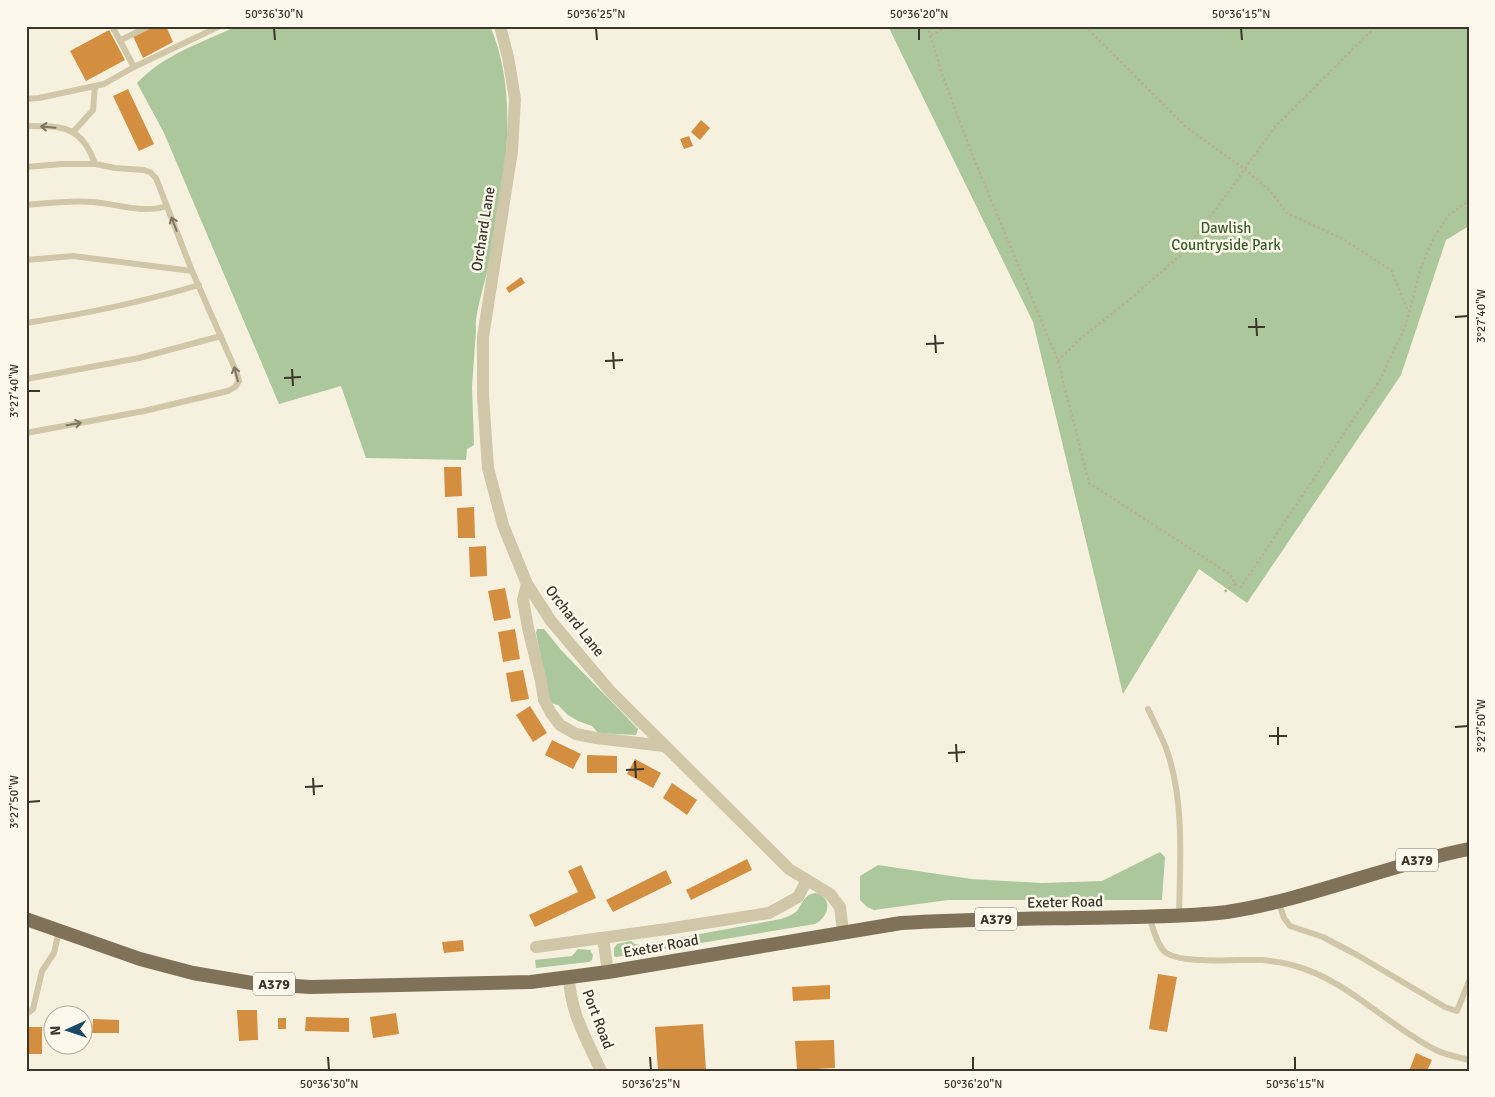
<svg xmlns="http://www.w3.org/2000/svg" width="1495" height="1097" viewBox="0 0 1495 1097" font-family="Signika,sans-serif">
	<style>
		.green { fill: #acc79c }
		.building { fill: #d48e3f }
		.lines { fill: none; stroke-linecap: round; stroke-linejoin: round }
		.path { stroke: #bcb092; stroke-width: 2.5; stroke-dasharray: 2.5 2.5; stroke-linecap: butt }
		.service { stroke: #d0c6a8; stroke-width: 6 }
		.minor { stroke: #d0c6a8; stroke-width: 12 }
		.primary { stroke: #807159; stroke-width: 14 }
		.oneway { stroke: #7f7662 }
		.ticks { fill: none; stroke: #3c3529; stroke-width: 2 }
		.labels { text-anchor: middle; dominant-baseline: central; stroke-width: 5; stroke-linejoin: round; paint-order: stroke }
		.shield { fill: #fcf9ec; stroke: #767064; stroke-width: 1 }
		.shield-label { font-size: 14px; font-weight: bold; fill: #3c3529 }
		.park-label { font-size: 15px; fill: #3b5e2a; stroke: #fcf9ec }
		.street-label { font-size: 15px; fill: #3c3529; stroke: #fcf9ec }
		.neatline { fill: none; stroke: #3c3529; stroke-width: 2 }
		.ticks-label { font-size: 12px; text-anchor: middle; fill: #3c3529 }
	</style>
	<rect width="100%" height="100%" fill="#f6f1df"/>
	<g class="green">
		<path d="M237,26H490C521,96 504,190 489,263C486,281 474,314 476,330L472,387L474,445L467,449L466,460L366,458L341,386L279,404L164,133L137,83C163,55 203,42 237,26Z"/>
		<polygon points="888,26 1469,26 1469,226 1446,240 1401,375 1247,603 1199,569 1123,694 1033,322"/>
		<polygon points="537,629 544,629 561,650 638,729 636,735 598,733 592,726 578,721 568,715 558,705 550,703 536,633"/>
		<polygon points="1160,852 1165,857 1162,900 948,900 874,910 867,907 860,900 860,876 878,865 971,879 1042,883 1102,881"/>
		<path d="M815,893C834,897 829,917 815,924L665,949L664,946H657L658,951L616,957L614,956V948L617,944L631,941L635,944L640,945L781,919C786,917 792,915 796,912C803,904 803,895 815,893Z"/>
		<polygon points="578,949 590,950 593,955 592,960 589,962 536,968 535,960 572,956"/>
	</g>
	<g class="building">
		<polygon points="154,26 166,26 173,42 143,58 133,36"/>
		<polygon points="109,30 125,60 86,81 70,51"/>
		<polygon points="128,89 154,144 139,151 113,96"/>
		<polygon points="701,120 710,128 700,140 691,132"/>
		<polygon points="689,136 693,146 684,149 680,139"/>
		<polygon points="521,277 525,283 509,293 506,288"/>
		<polygon points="444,467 461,467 462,496 445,497"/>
		<polygon points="474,507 475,538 458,538 457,508"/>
		<polygon points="486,546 487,576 470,577 469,547"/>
		<polygon points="505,588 511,618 494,621 488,591"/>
		<polygon points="515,629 520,659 503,662 498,632"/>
		<polygon points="523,670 529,699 511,702 506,673"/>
		<polygon points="530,706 547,733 533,742 516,715"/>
		<polygon points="552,740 581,754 573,769 545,755"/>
		<polygon points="587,755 617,756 617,773 587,773"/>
		<polygon points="635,759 661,773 653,788 627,774"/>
		<polygon points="672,783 697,800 687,815 663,798"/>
		<polygon points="747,859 752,870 691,900 686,890"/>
		<polygon points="581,865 596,898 535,927 529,915 578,892 568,871"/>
		<polygon points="666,870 672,883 613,912 606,900"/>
		<polygon points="463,940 464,951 444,953 442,942"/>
		<polygon points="1158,974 1177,977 1167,1032 1149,1029"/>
		<polygon points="830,985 830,999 793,1001 792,987"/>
		<polygon points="237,1010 257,1010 258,1040 239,1041"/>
		<polygon points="396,1013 399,1034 373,1038 370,1017"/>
		<polygon points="306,1017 349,1018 349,1032 305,1031"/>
		<rect x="278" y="1018" width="8" height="11"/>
		<polygon points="93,1019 119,1020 119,1033 92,1033"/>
		<polygon points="703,1024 706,1071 658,1071 655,1027"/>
		<rect x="28" y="1027" width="14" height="27"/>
		<polygon points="834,1040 835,1068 797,1070 795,1041"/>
		<polygon points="1416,1053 1432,1060 1427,1071 1409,1071"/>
	</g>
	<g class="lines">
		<g class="path">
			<polyline points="927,26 943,77 972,154 1058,361 1089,483 1231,575 1235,584 1224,592"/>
			<polyline points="1085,26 1187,128 1245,169 1271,192 1287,213 1343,239 1391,270 1408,311"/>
			<polyline points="931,35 950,26"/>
			<polyline points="1058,361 1082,337 1123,305 1181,255 1222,201 1274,128 1376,26"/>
			<polyline points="1235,584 1241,587 1380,380 1406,325 1421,267 1433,239 1449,215 1469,201"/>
		</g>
		<g class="service">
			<polyline points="121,40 149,26"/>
			<polyline points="134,67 220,26"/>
			<polyline points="26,99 39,98 104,84 134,67 112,26"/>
			<path d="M26,126C63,126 82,126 95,164L115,168L144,170L150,172L156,178L192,271L236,371L239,381L235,387L228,391L144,411L26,433"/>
			<polyline points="73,132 93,110 95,86"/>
			<polyline points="26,167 62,164 95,164"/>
			<path d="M26,205C48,203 71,200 93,202C118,204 142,214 167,206"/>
			<polyline points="26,260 73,256 192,271"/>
			<path d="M26,323C85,314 142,302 199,285"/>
			<polyline points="26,379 139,358 221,336"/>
			<path d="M1148,709C1154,722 1161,735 1166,748C1185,800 1180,861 1179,916"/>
			<polyline points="1278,901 1284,918 1290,926 1323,937 1357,955 1445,1007 1457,1011 1469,981"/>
			<path d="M1149,916C1153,927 1156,943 1164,951C1177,965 1241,959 1262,960C1271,961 1282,962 1292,965C1347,979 1386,1025 1436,1050C1446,1055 1458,1057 1469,1060"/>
			<polyline points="26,1014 33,1009 42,971 54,953 59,931"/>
		</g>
		<g class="minor">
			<polyline points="500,26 508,57 515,99 512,151 483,337 483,396 488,468 503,525 527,584 551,621 611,692 789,869 830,894 840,907 843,931"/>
			<polyline points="527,584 523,600 528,628 541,681 544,700 551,713 560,725 576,734 596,738 664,746"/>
			<polyline points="603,938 608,972"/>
			<polyline points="536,947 667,929 769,913 798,897 807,880"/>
			<path d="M569,977C570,1012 587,1040 601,1071"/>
		</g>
		<path class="primary" d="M26,919L140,959L193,973L252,983L310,987L531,982L608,972L901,923C978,918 1055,919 1132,917C1163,916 1195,916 1227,912C1310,899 1387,865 1469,849"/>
	</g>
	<defs><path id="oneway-shaft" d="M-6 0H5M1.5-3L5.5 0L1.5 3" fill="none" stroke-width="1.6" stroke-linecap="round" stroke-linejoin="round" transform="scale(1.25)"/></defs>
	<g class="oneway">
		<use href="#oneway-shaft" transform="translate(48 127) rotate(-175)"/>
		<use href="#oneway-shaft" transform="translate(174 224) rotate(-111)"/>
		<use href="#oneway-shaft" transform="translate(236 374) rotate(-105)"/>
		<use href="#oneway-shaft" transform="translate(74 424) rotate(-10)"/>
	</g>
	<path class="ticks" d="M274,28L275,40M596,28L597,40M919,28V40M1241,28L1242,40M1455,317L1468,316M1256,318L1257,336M1248,327H1265M935,335L936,353M926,344L944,343M613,352L614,369M605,361L623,360M292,369L293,386M284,378L301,377M28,391H40M1278,727V745M1455,727L1468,726M1269,736H1287M956,744L957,762M948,753L965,752M635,761L636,778M626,770L644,769M313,778L314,795M305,787L323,786M28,802L40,801M328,1057L329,1070M650,1057L651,1070M973,1057V1070M1295,1057V1070"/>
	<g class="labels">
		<g class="shield">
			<rect x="1396" y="848.5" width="42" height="23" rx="4"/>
			<rect x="975" y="907.5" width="42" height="23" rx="4"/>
			<rect x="253" y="972.5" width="42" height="23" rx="4"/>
		</g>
		<g class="shield-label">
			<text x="1417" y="860">A379</text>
			<text x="996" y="919">A379</text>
			<text x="274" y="984">A379</text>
		</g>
		<g class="park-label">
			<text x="1226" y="228">Dawlish<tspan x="1226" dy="17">Countryside Park</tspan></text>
		</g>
		<g class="street-label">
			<text transform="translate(483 229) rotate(-81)">Orchard Lane</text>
			<text transform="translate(575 621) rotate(52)">Orchard Lane</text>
			<text transform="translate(1065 902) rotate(-1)">Exeter Road</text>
			<text transform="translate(661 946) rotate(-10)">Exeter Road</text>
			<text transform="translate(598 1019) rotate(69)">Port Road</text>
		</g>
	</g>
	<rect width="1495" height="1097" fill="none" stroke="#fcf9ec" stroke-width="55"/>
	<g transform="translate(68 1030) rotate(267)"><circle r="24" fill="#fcf9ec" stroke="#afab9e"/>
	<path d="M0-4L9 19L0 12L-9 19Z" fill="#194963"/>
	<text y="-8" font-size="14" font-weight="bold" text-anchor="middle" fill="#3c3529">N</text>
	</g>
	<rect x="28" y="28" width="1440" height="1042" class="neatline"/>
	<g class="ticks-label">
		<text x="274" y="18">50°36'30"N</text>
		<text x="596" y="18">50°36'25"N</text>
		<text x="919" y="18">50°36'20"N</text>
		<text x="1241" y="18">50°36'15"N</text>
		<text transform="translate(1481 316) rotate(-90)" y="4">3°27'40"W</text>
		<text transform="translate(14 391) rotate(-90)" y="4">3°27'40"W</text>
		<text transform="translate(1481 726) rotate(-90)" y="4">3°27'50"W</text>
		<text transform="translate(14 802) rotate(-90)" y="4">3°27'50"W</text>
		<text x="329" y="1088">50°36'30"N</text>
		<text x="651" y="1088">50°36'25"N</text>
		<text x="973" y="1088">50°36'20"N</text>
		<text x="1295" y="1088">50°36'15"N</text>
	</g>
</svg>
